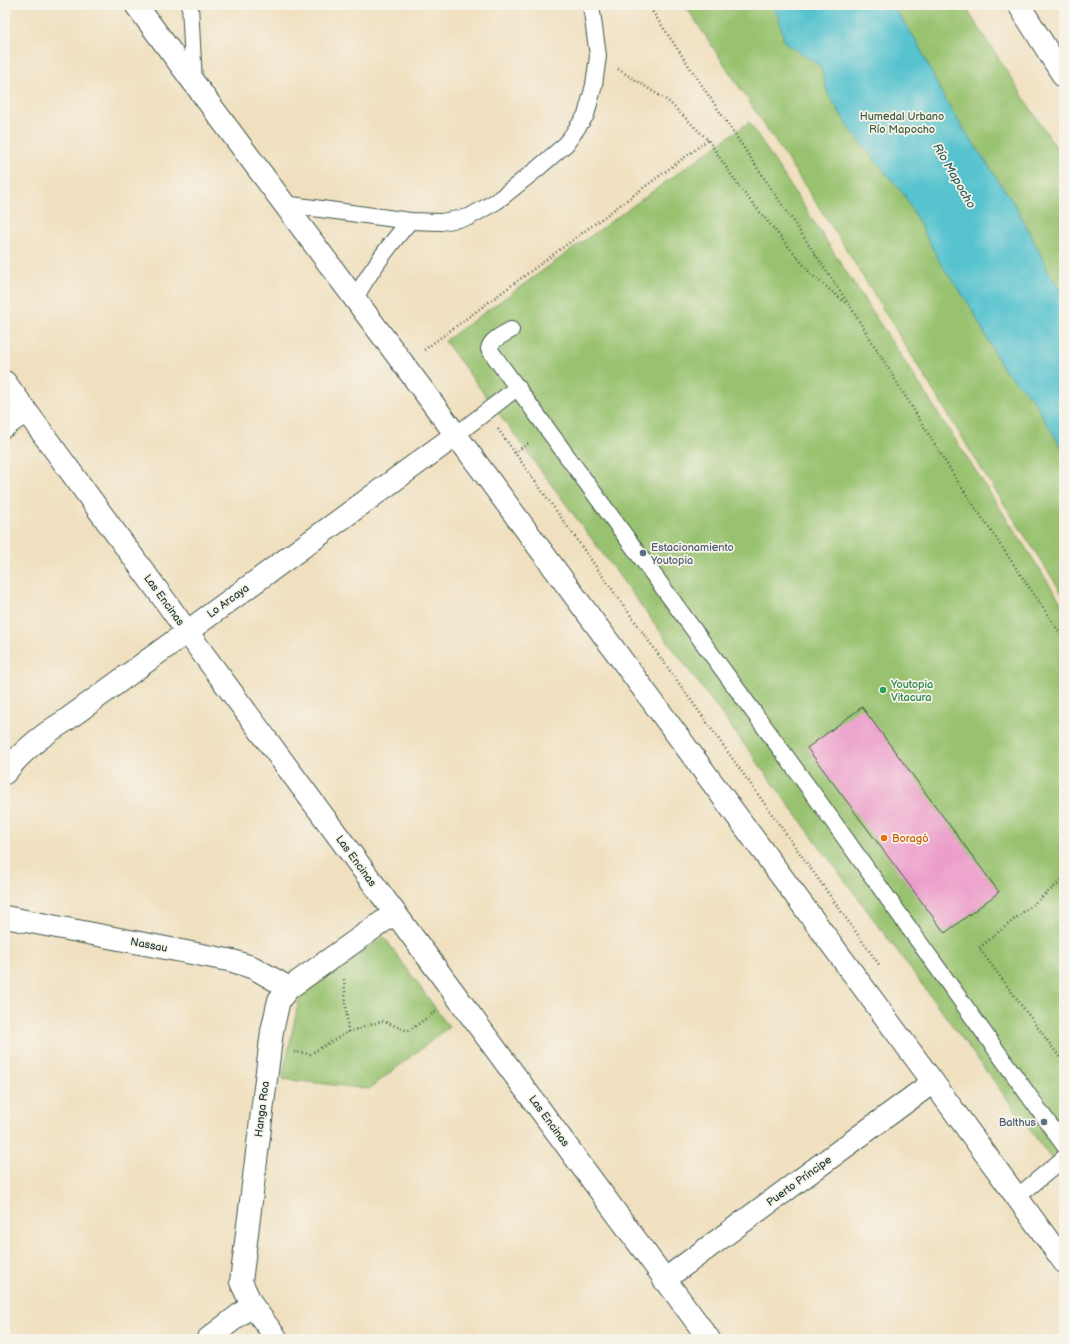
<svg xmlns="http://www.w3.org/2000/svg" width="1069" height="1344" viewBox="0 0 1069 1344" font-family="'Balsamiq Sans',sans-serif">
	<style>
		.green { fill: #98c26f; stroke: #5c8052 }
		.water { fill: #57c3cf; stroke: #3b8082 }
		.building { fill: #ec9ecb }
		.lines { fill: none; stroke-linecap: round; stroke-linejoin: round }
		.lane-casing { stroke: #3e5549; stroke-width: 18 }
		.street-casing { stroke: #3e5549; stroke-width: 24 }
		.secondary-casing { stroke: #3e5549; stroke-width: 24 }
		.highway-casing { stroke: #3e5549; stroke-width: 24 }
		.path { stroke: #3e5549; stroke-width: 2.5; stroke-dasharray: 1 3; stroke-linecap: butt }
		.lane { stroke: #fff; stroke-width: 16 }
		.street { stroke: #fff; stroke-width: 22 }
		.secondary { stroke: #fff; stroke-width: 22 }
		.highway { stroke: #fff; stroke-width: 22 }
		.service-dot { fill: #5c6f8a; stroke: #f7f3e8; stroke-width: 1.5 }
		.leisure-dot { fill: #2e9e5b; stroke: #f7f3e8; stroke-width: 1.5 }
		.food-dot { fill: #e8710a; stroke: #f7f3e8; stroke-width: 1.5 }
		.labels { text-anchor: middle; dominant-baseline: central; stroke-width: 3.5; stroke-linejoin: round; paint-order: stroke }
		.park-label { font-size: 11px; fill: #3d5e43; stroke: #f7f3e8 }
		.service-label { font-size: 11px; fill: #4e5e75; stroke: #f7f3e8; text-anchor: start }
		.street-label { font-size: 11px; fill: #1f3d34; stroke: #f7f3e8 }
		.leisure-label { font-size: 11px; fill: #27864d; stroke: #f7f3e8; text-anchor: start }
		.food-label { font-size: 11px; fill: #c56008; stroke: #f7f3e8; text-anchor: start }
		.water-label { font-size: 12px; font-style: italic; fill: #2d5e5b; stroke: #f7f3e8 }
	</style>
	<rect width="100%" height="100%" fill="#f7f3e8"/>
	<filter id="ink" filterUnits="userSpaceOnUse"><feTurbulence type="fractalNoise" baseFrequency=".025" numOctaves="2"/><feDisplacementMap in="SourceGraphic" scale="8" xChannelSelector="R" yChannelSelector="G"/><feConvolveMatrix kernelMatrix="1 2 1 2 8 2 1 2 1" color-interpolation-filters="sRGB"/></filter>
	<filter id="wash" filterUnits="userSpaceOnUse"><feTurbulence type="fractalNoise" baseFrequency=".012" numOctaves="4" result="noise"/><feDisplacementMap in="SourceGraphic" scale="16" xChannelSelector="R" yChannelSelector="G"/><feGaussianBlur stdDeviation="0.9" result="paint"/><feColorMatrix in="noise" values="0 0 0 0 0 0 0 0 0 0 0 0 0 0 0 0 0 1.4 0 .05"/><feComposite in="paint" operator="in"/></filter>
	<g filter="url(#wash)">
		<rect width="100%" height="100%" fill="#f0e0c0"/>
		<g class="green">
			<polygon points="685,5 964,5 1064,160 1064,596 984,473 838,236"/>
			<polygon points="749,122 1064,607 1064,1176 445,341"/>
			<polygon points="384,937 449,1027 369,1089 282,1079 300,995"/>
		</g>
		<polygon class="water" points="770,5 892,5 916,40 941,92 957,119 1015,205 1041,255 1048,271 1064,296 1064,452 1032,398 1003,369 969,304 942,266 905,196 853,133 829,96 820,66 784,42 779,17"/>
		<g id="blocks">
			<polygon class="building" points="862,707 999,892 945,933 807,748"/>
		</g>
	</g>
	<g filter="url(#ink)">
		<use href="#blocks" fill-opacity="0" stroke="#3e5549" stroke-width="1"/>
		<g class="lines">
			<defs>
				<g id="lane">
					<polyline points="190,5 194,83"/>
					<polyline points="284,204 410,221 441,222 469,217 497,201 537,169 566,144 586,115 594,85 598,56 591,5"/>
					<path d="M355,298C371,270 388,246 410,221"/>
					<path d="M511,330C504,334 490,340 489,349L817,799L1064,1145"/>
					<polyline points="456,435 518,387"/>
					<polyline points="1016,1198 1064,1158"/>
				</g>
				<g id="street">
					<polyline points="5,382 166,602 201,651 438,971 709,1339"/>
					<polyline points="5,426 26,411"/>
					<path d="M5,773C22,751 42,735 65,721L456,435"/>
					<polyline points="5,917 233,961 254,968 289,988"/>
					<polyline points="664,1280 933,1082"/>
					<polyline points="208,1339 252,1305"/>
					<polyline points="277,1339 252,1305 241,1282 272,1031 279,1000 289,988 395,913"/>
				</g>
				<polyline id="secondary" points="136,5 428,397 933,1082 1064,1262"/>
				<polyline id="highway" points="1019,5 1064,77"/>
			</defs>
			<use href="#lane" class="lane-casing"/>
			<use href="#street" class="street-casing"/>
			<use href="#secondary" class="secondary-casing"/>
			<use href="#highway" class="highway-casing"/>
			<g class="path">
				<polyline points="648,5 850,306 956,479 1064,639"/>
				<polyline points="618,69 668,101 708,140 740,188 811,274 847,304"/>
				<polyline points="424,350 708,140"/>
				<polyline points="498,429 880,966"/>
				<polyline points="514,453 530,442"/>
				<polyline points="1064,879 979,948 1064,1063"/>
				<polyline points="348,1032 382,1021 408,1031 437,1011"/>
				<polyline points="294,1052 310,1054 348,1032 344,979"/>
			</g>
			<use href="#lane" class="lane"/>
			<use href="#street" class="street"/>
			<use href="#secondary" class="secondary"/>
			<use href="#highway" class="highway"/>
		</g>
	</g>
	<g class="service-dot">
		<circle cx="643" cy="553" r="4"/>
		<circle cx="1044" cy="1122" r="4"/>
	</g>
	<circle class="leisure-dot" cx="883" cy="690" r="4"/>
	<circle class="food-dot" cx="884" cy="838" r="4"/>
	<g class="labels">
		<g class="park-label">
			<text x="902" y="116">Humedal Urbano<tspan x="902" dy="13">Río Mapocho</tspan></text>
		</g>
		<g class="service-label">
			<text x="651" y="547">Estacionamiento<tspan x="651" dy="13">Youtopia</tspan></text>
			<text x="1036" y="1122" text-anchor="end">Balthus</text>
		</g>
		<g class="street-label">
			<text transform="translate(164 600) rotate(54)">Las Encinas</text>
			<text transform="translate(228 601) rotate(-36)">Lo Arcaya</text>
			<text transform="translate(356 861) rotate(54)">Las Encinas</text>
			<text transform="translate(149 945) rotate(11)">Nassau</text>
			<text transform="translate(262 1109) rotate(-83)">Hanga Roa</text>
			<text transform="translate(549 1121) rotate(54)">Las Encinas</text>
			<text transform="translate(799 1181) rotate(-36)">Puerto Príncipe</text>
		</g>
		<g class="leisure-label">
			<text x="891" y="684">Youtopia<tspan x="891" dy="13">Vitacura</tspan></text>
		</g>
		<g class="food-label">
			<text x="892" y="838">Boragó</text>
		</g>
		<g class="water-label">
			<text transform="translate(954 176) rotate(60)">Río Mapocho</text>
		</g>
	</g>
	<rect width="1069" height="1344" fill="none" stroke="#f7f3e8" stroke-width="20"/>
</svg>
